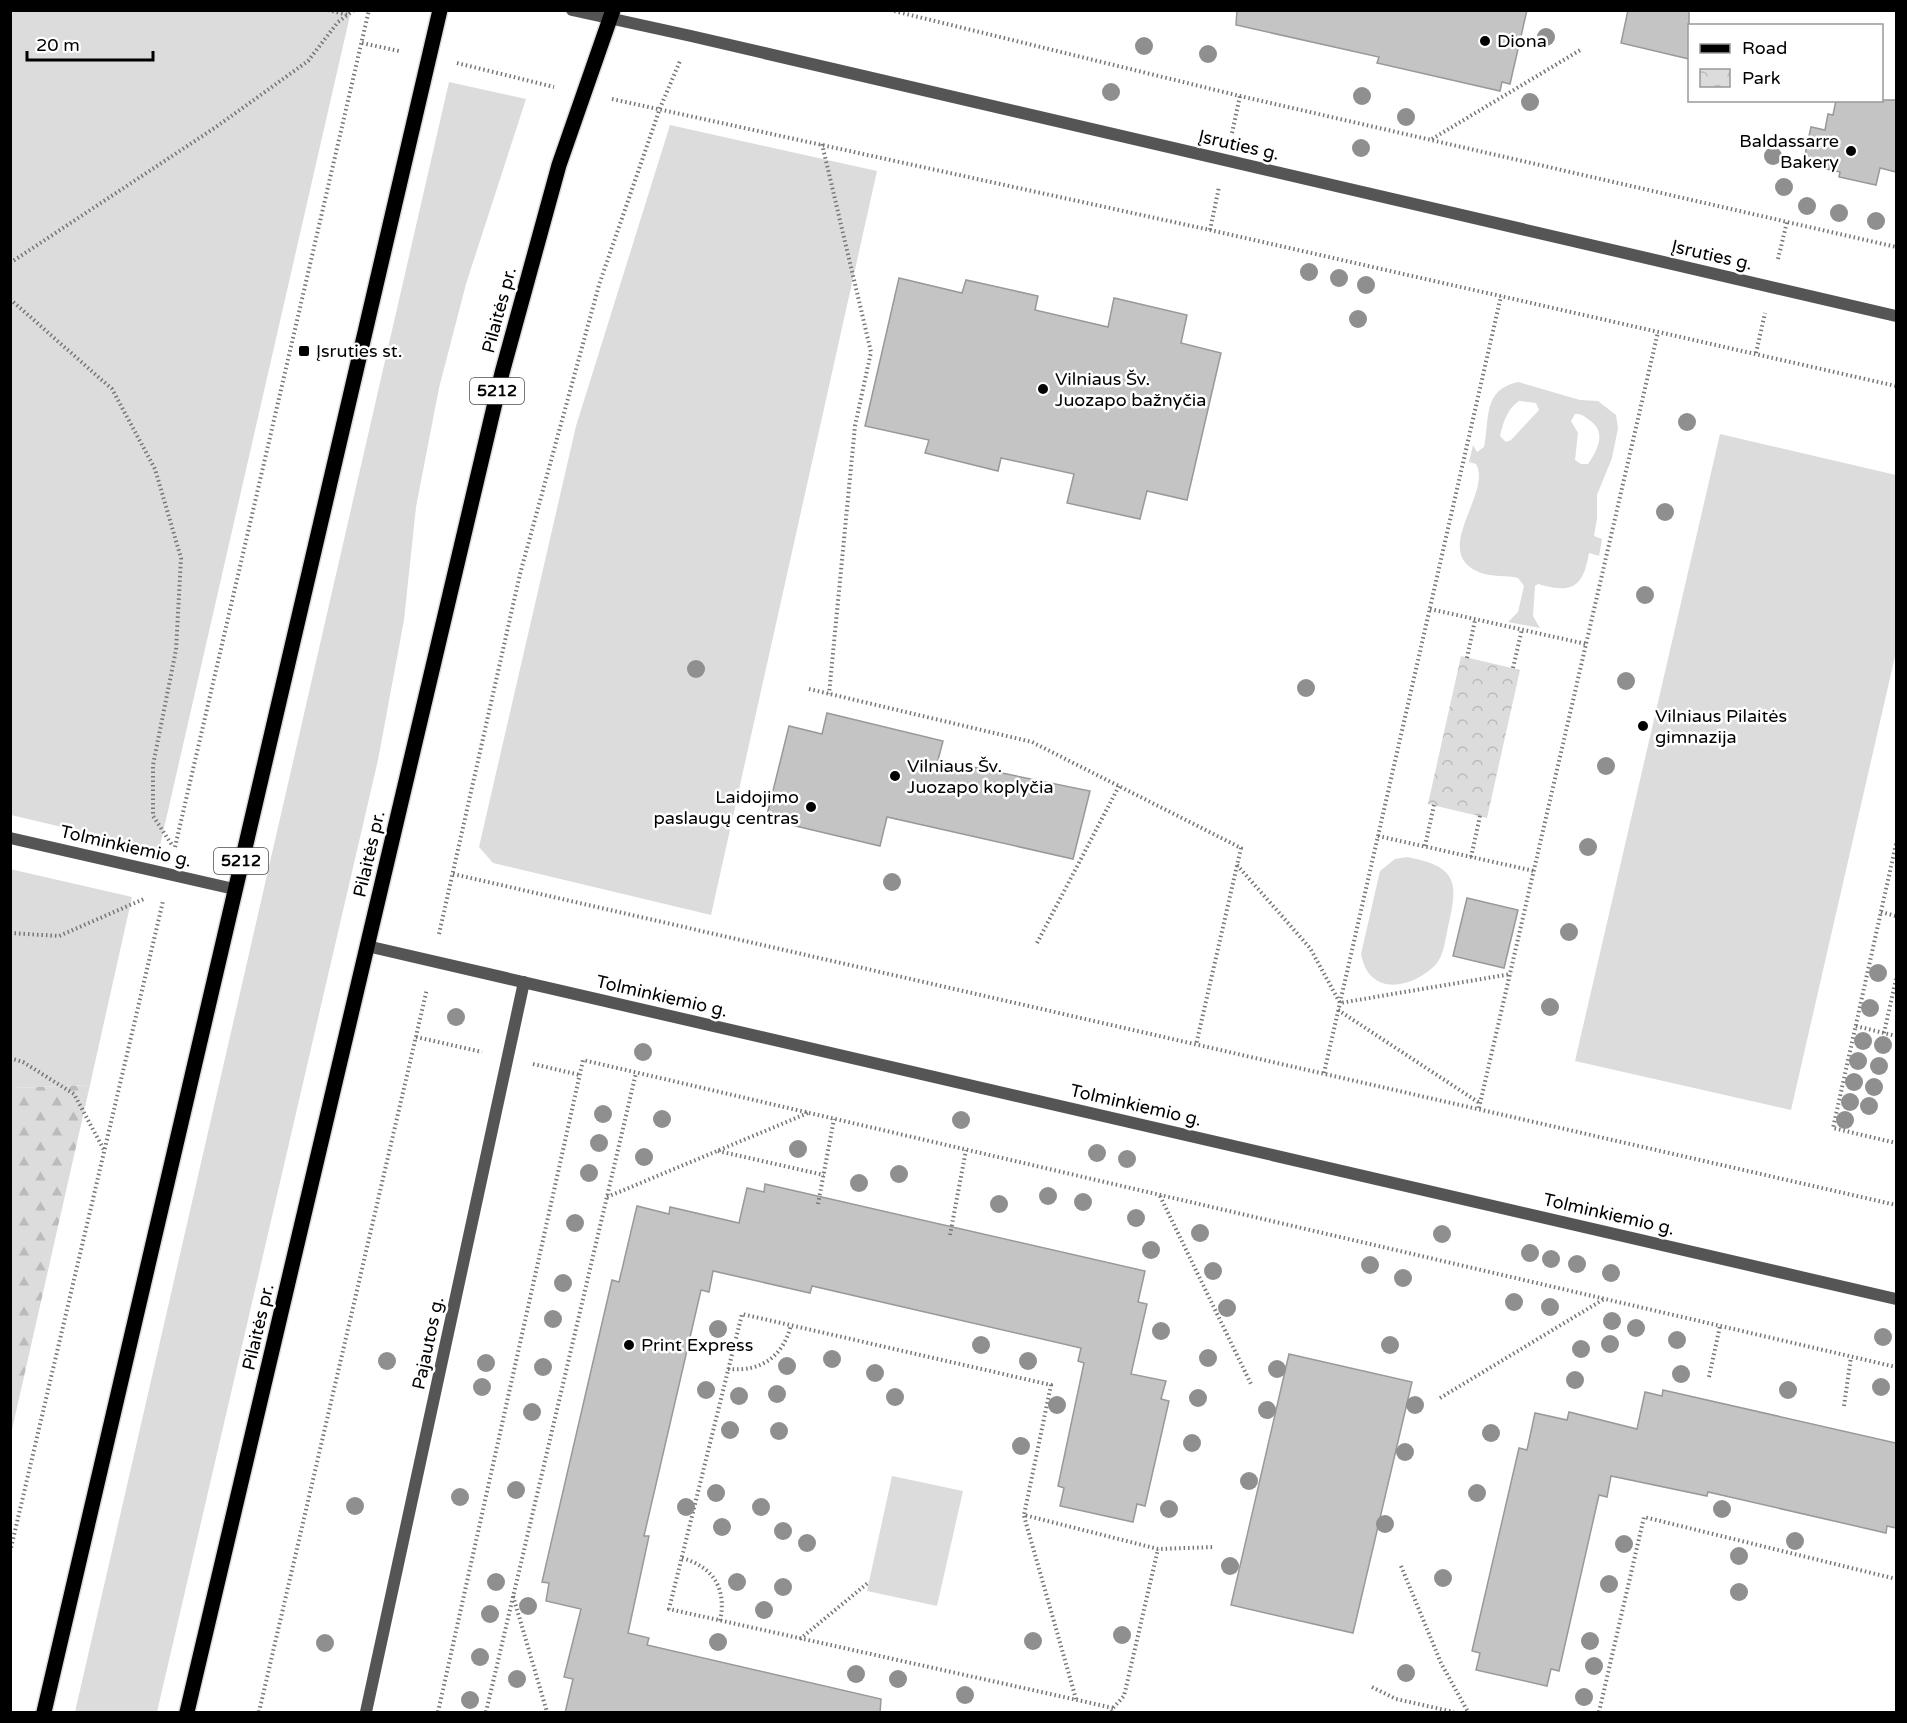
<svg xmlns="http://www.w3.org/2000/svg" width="1907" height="1723" viewBox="0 0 1907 1723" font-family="'Varela Round',sans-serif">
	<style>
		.grass { fill: #dcdcdc; fill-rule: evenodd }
		.forest { fill: url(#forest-firs) }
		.park { fill: url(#park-crowns) }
		.building { fill: #c4c4c4; stroke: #999; stroke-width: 1.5 }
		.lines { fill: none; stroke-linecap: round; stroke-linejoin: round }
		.primary-casing { stroke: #dbdbdb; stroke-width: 18 }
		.path { stroke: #777; stroke-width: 4; stroke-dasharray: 1.5 3; stroke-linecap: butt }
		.street { stroke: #555; stroke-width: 12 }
		.primary { stroke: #000; stroke-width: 15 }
		.tree { fill: #8f8f8f }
		.poi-dot { fill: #000; stroke: #fff; stroke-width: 2 }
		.labels { text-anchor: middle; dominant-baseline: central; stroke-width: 5; stroke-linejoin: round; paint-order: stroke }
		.shield { fill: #fff; stroke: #4c4c4c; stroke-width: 1.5 }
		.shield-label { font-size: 16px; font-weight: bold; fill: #000 }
		.poi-label { font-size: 18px; fill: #000; stroke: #fff; text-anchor: start }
		.street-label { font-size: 18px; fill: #000; stroke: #fff }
	</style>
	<defs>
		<pattern id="forest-firs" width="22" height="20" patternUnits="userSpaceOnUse" patternTransform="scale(1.5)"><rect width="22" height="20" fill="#dcdcdc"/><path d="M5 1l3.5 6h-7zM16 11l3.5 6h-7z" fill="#bbb"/></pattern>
		<pattern id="park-crowns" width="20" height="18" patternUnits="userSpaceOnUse" patternTransform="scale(1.5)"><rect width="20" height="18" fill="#dcdcdc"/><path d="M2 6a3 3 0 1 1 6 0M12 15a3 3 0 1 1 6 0" fill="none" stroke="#bbb"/></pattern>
	</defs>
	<rect width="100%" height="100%" fill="#fff"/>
	<g class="grass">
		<polygon points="11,10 351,11 159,850 11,815"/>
		<polygon points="449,82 526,99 466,284 439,388 416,507 404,620 378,760 157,1712 75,1712"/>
		<polygon points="670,125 877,171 711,915 493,863 479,847 576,426"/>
		<path d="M1518,382L1580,400L1598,401L1616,415L1618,428L1612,458L1597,495V519L1594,536L1602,539L1599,556L1589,553C1583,588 1572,594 1538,584L1535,586L1533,616L1540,628L1508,622L1518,612L1524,586L1518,578C1506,575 1492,577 1481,573C1428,553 1493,494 1476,464L1469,462L1473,445L1477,452L1484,447C1490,419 1482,390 1518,382ZM1519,401L1536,403L1539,410L1511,440L1506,442L1500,436C1503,423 1507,409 1519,401ZM1575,414C1582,414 1584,416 1589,420C1607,431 1598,450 1588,464H1581L1575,460L1578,433L1571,421Z"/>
		<polygon points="1720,434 1896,475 1896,652 1791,1110 1575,1061"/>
		<path d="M1407,857C1461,867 1458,885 1447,932C1444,946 1443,960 1431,969C1405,991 1368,993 1361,954L1380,871L1395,859Z"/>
		<polygon points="10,869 132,897 90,1085 11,1088"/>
		<polygon points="892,1476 963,1491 937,1606 867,1591"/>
	</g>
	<polygon class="forest" points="90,1085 11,1434 11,1088"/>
	<polygon class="park" points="1461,656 1520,670 1487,818 1428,804"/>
	<g class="building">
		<polygon points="1237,10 1527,10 1510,84 1502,82 1500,91 1377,63 1379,57 1236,25"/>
		<polygon points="1628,10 1689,10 1689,59 1621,43"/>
		<polygon points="1836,100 1896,100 1896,172 1880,168 1876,185 1839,177 1840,172 1803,164 1811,127 1825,130 1828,114 1833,115"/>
		<polygon points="899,278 962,293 966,280 1038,296 1035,310 1108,327 1114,298 1187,315 1181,343 1221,353 1187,500 1147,491 1140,519 1067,503 1074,474 1001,458 998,471 925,453 929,440 865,426"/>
		<polygon points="827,713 943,741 938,760 1090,791 1073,859 887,817 880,846 766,819 789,726 822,734"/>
		<polygon points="1467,898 1518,910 1504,968 1453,956"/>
		<polygon points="765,1184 1145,1271 1138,1302 1147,1304 1131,1374 1166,1381 1161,1399 1169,1401 1145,1506 1137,1504 1133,1522 1060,1506 1064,1488 1058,1486 1084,1363 1078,1361 1081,1348 812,1286 810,1293 713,1271 709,1292 701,1290 644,1536 649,1536 628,1633 649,1638 647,1645 881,1699 880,1713 565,1713 573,1679 564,1677 581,1609 546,1601 549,1583 542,1582 612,1280 619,1282 637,1206 669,1214 670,1207 739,1223 747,1188 764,1192"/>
		<polygon points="1289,1354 1412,1382 1353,1633 1231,1605"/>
		<polygon points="1663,1390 1896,1443 1896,1528 1887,1526 1886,1533 1708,1492 1707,1496 1611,1476 1607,1497 1599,1495 1559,1671 1551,1669 1547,1686 1476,1670 1480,1653 1472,1651 1519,1448 1527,1450 1535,1413 1567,1420 1569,1412 1637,1429 1645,1392 1662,1396"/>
	</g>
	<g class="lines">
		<defs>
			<g id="primary">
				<polyline points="44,1712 440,10"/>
				<polyline points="187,1712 502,373 559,165 613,10"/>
			</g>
		</defs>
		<use href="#primary" class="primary-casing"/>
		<g class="path">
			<polyline points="328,10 348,15"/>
			<polyline points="890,10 1240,96 1896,247"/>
			<polyline points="362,43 399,51"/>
			<polyline points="457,63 554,87"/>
			<polyline points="612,99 1210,230 1896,386"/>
			<polyline points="1232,133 1240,96"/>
			<polyline points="1432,139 1582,49"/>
			<polyline points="822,144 871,352 855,426 829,694"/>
			<polyline points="1210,230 1219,187"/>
			<polyline points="1778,259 1787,222"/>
			<polyline points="10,263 216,127 308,61 338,22 354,10"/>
			<polyline points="10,299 112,389 155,469 181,558 176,650 153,765 153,816 172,845"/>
			<polyline points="1756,353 1765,313"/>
			<polyline points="1430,609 1586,644"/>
			<polyline points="1467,658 1475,620"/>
			<polyline points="1513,668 1522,629"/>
			<polyline points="809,689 1032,742 1241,848 1196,1045"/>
			<polyline points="1378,836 1534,871"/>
			<polyline points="1896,844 1833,1128 1896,1143"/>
			<polyline points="1425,846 1434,805"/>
			<polyline points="175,847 369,10"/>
			<polyline points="1471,857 1480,816"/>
			<polyline points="1237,865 1310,948 1340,1003 1511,974"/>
			<polyline points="453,874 1896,1205"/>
			<polyline points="1881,912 1896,916"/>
			<polyline points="10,933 59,936 146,898"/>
			<polyline points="439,934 520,574 599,285 660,108 680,61"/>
			<polyline points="1037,943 1119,786"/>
			<polyline points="1338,1010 1481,1104"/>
			<polyline points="1856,1026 1896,1036"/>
			<polyline points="1884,1033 1896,979"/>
			<polyline points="416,1037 482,1052"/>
			<polyline points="10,1058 23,1062 74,1094 104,1150"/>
			<polyline points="533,1064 580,1075"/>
			<polyline points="1324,1073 1501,296"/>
			<polyline points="1479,1108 1658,332"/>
			<polyline points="718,1151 824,1175"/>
			<polyline points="1160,1196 1251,1384"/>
			<polyline points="607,1197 808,1113"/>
			<polyline points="818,1204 834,1119"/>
			<polyline points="950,1235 966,1150"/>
			<path d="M728,1369C761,1372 783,1357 791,1325"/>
			<polyline points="1709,1377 1720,1326"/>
			<polyline points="1440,1398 1604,1299"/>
			<polyline points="1844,1406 1851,1357"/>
			<polyline points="1024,1516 1076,1699"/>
			<polyline points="10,1552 163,901"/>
			<path d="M682,1558C713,1567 727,1588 720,1621"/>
			<polyline points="1401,1566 1441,1663 1468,1712"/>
			<polyline points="513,1596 547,1712"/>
			<polyline points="800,1639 869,1582"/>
			<polyline points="1372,1687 1396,1699 1454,1712"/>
			<polyline points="1113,1708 669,1609 742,1314 1051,1385 1024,1515 1158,1549 1215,1547"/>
			<polyline points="259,1712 427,989"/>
			<polyline points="438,1712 583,1060 1896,1367"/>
			<polyline points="486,1712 636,1073"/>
			<polyline points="1112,1712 1113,1708 1124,1696 1158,1549"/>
			<polyline points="1599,1712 1644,1517 1896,1579"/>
		</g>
		<g class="street">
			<polyline points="572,10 691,36 1896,316"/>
			<polyline points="10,838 234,889"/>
			<polyline points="367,946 1896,1299"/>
			<polyline points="366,1712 524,982"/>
		</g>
		<use href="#primary" class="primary"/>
	</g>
	<g class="tree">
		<circle cx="1546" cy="37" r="9"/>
		<circle cx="1144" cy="46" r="9"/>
		<circle cx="1208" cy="54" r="9"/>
		<circle cx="1111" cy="92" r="9"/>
		<circle cx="1362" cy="96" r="9"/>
		<circle cx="1530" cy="102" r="9"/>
		<circle cx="1406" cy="117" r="9"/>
		<circle cx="1361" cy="148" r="9"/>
		<circle cx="1773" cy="156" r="9"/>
		<circle cx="1784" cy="187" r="9"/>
		<circle cx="1807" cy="206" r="9"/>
		<circle cx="1839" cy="213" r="9"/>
		<circle cx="1876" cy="221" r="9"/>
		<circle cx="1309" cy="272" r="9"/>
		<circle cx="1339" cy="278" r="9"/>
		<circle cx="1366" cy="285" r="9"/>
		<circle cx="1358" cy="319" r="9"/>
		<circle cx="1687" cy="422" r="9"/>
		<circle cx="1665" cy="512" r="9"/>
		<circle cx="1645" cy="595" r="9"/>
		<circle cx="696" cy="669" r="9"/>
		<circle cx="1626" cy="681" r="9"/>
		<circle cx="1306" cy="688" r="9"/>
		<circle cx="1606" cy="766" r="9"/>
		<circle cx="1588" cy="847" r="9"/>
		<circle cx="892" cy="882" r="9"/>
		<circle cx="1569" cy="932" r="9"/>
		<circle cx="1878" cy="973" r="9"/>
		<circle cx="1550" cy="1007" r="9"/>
		<circle cx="1870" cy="1008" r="9"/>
		<circle cx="456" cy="1017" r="9"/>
		<circle cx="1863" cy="1041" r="9"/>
		<circle cx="1883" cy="1045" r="9"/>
		<circle cx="643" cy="1052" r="9"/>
		<circle cx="1858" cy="1061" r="9"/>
		<circle cx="1879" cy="1066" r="9"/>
		<circle cx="1854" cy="1082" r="9"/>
		<circle cx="1874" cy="1087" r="9"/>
		<circle cx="1850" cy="1102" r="9"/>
		<circle cx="1869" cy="1106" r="9"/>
		<circle cx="603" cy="1114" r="9"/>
		<circle cx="662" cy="1119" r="9"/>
		<circle cx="961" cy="1120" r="9"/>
		<circle cx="1845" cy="1120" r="9"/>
		<circle cx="599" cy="1143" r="9"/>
		<circle cx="798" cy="1149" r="9"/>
		<circle cx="1097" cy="1153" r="9"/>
		<circle cx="644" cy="1157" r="9"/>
		<circle cx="1127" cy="1159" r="9"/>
		<circle cx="589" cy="1173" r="9"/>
		<circle cx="899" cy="1174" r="9"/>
		<circle cx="859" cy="1183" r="9"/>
		<circle cx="1048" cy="1196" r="9"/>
		<circle cx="1083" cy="1202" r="9"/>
		<circle cx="999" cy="1204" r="9"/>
		<circle cx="1136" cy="1218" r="9"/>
		<circle cx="575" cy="1223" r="9"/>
		<circle cx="1200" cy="1233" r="9"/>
		<circle cx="1442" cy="1234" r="9"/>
		<circle cx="1151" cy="1250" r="9"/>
		<circle cx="1530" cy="1253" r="9"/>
		<circle cx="1551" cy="1259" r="9"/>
		<circle cx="1577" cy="1264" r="9"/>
		<circle cx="1370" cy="1265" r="9"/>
		<circle cx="1213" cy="1271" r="9"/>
		<circle cx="1611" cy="1273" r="9"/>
		<circle cx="1403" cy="1278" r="9"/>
		<circle cx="563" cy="1283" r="9"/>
		<circle cx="1514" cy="1302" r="9"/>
		<circle cx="1550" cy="1307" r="9"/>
		<circle cx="1227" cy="1308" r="9"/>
		<circle cx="553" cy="1319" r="9"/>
		<circle cx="1612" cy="1321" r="9"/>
		<circle cx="1636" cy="1328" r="9"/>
		<circle cx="718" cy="1329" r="9"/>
		<circle cx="1161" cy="1331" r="9"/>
		<circle cx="1883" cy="1337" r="9"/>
		<circle cx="1677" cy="1340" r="9"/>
		<circle cx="1610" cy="1344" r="9"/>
		<circle cx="981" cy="1345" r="9"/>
		<circle cx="1390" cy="1345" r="9"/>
		<circle cx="1581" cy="1349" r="9"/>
		<circle cx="1208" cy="1358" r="9"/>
		<circle cx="832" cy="1359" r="9"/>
		<circle cx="387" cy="1361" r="9"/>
		<circle cx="1028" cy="1361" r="9"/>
		<circle cx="486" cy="1363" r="9"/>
		<circle cx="787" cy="1366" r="9"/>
		<circle cx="543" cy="1367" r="9"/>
		<circle cx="1277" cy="1369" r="9"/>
		<circle cx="875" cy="1373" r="9"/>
		<circle cx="1681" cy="1374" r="9"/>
		<circle cx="1575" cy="1380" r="9"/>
		<circle cx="482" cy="1387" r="9"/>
		<circle cx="1881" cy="1387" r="9"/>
		<circle cx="706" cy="1390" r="9"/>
		<circle cx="1788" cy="1390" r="9"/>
		<circle cx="777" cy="1394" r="9"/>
		<circle cx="739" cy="1396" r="9"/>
		<circle cx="895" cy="1397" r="9"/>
		<circle cx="1198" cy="1398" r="9"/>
		<circle cx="1057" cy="1405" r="9"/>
		<circle cx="1415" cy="1405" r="9"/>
		<circle cx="1267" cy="1410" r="9"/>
		<circle cx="532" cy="1412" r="9"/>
		<circle cx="730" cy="1430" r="9"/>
		<circle cx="779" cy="1431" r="9"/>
		<circle cx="1491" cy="1433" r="9"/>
		<circle cx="1192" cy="1443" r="9"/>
		<circle cx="1021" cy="1446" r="9"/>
		<circle cx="1405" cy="1452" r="9"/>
		<circle cx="1249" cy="1481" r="9"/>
		<circle cx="516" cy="1490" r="9"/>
		<circle cx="716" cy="1493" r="9"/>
		<circle cx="1477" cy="1493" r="9"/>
		<circle cx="460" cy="1497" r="9"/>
		<circle cx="355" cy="1506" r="9"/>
		<circle cx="686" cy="1507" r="9"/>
		<circle cx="761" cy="1507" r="9"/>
		<circle cx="1169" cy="1509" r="9"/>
		<circle cx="1722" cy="1509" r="9"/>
		<circle cx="1385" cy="1524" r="9"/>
		<circle cx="722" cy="1527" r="9"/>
		<circle cx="783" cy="1531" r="9"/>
		<circle cx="1795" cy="1541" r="9"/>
		<circle cx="807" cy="1543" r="9"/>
		<circle cx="1624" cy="1544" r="9"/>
		<circle cx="1739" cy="1556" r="9"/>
		<circle cx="1230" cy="1566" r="9"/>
		<circle cx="1443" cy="1578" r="9"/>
		<circle cx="496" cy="1582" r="9"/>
		<circle cx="737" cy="1582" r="9"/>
		<circle cx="1609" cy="1584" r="9"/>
		<circle cx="783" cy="1587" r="9"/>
		<circle cx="1739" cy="1592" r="9"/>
		<circle cx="528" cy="1606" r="9"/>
		<circle cx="764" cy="1610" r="9"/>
		<circle cx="490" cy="1614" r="9"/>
		<circle cx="1122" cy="1635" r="9"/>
		<circle cx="1033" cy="1641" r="9"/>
		<circle cx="1590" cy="1641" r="9"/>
		<circle cx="718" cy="1642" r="9"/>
		<circle cx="325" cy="1643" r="9"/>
		<circle cx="480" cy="1657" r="9"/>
		<circle cx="1594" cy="1666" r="9"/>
		<circle cx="1406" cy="1673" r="9"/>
		<circle cx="856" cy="1674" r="9"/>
		<circle cx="517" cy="1679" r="9"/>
		<circle cx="898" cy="1679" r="9"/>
		<circle cx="965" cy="1695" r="9"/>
		<circle cx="1584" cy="1697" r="9"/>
		<circle cx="470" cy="1700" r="9"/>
	</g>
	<g class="poi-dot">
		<circle cx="1485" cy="41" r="6"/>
		<circle cx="1851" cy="151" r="6"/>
		<rect x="298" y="345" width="12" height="12" rx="3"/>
		<circle cx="1043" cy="389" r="6"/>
		<circle cx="1643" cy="726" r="6"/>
		<circle cx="895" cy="776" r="6"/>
		<circle cx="811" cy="807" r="6"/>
		<circle cx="629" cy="1345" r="6"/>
	</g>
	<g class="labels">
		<g class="shield">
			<rect x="470" y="378" width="54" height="26" rx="4.5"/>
			<rect x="214" y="848" width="54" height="26" rx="4.5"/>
		</g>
		<g class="shield-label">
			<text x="497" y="391">5212</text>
			<text x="241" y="861">5212</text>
		</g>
		<g class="poi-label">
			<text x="1497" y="41">Diona</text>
			<text x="1839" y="141" text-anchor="end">Baldassarre<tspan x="1839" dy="21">Bakery</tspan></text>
			<text x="316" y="351">Įsruties st.</text>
			<text x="1055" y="379">Vilniaus Šv.<tspan x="1055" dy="21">Juozapo bažnyčia</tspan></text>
			<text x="1655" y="716">Vilniaus Pilaitės<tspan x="1655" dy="21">gimnazija</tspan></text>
			<text x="907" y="766">Vilniaus Šv.<tspan x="907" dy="21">Juozapo koplyčia</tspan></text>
			<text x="799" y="797" text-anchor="end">Laidojimo<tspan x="799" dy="21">paslaugų centras</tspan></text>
			<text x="641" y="1345">Print Express</text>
		</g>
		<g class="street-label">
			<text transform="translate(1239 145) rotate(13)">Įsruties g.</text>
			<text transform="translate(1712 255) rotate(13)">Įsruties g.</text>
			<text transform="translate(499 310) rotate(-75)">Pilaitės pr.</text>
			<text transform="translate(126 846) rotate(13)">Tolminkiemio g.</text>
			<text transform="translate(369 854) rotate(-77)">Pilaitės pr.</text>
			<text transform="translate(662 996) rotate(13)">Tolminkiemio g.</text>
			<text transform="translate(1136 1105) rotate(13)">Tolminkiemio g.</text>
			<text transform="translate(1609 1214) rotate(13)">Tolminkiemio g.</text>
			<text transform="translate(258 1327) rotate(-77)">Pilaitės pr.</text>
			<text transform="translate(428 1343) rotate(-78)">Pajautos g.</text>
		</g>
	</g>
	<rect width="1907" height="1723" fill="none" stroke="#000000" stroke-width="24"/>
	<rect x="1688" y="24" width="195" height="78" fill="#ffffff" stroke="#999999" stroke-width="1.5"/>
	<rect x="1700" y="44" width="30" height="9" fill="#000000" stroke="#999999" stroke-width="1.5"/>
	<text x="1742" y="54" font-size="18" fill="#000000">Road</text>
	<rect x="1700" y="69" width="30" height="18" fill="url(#park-crowns)" stroke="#999999" stroke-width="1.5"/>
	<text x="1742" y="84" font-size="18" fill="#000000">Park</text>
	<path d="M27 51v9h126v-9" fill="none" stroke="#000000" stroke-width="3"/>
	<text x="36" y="51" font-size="18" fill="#000000" stroke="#ffffff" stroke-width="4.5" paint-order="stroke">20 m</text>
</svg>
